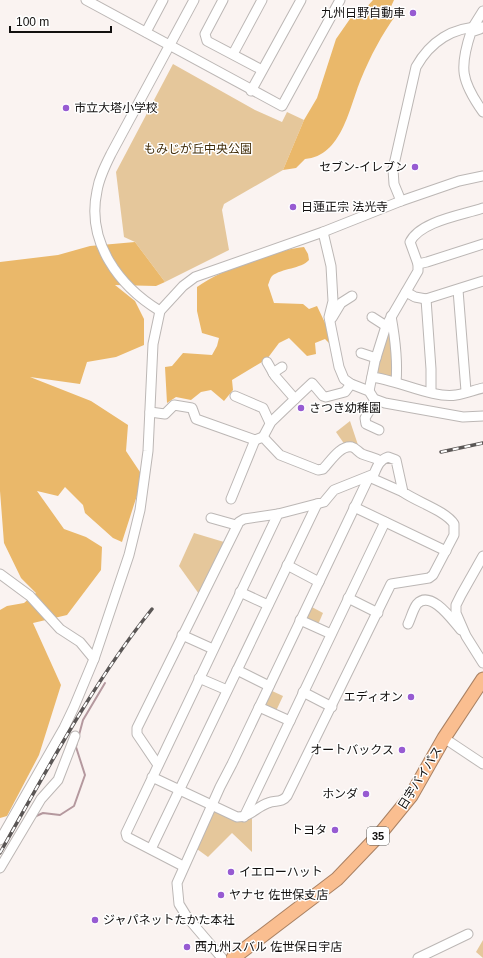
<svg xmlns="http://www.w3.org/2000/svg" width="483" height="958" viewBox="0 0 483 958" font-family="Helvetica,'Noto Sans JP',sans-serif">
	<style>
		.green { fill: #e5c79b }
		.forest { fill: #eab86a }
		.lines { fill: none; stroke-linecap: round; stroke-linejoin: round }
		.stream { stroke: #b4989e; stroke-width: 2 }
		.minor-casing { stroke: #bcb7b5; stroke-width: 11 }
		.highway-casing { stroke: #a98163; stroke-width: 15 }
		.minor { stroke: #fff; stroke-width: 9 }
		.highway { stroke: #fabe90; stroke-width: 13 }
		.rail-casing { stroke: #5a5655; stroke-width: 3.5 }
		.rail { stroke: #fff; stroke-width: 2; stroke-dasharray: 6; stroke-linecap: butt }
		.poi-dot { fill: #975bd2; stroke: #fff; stroke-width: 1.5 }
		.labels { text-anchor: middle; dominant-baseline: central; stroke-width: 3; stroke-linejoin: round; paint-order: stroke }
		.shield { fill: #fff; stroke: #595857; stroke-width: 1 }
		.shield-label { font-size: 11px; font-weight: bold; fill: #12100f }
		.poi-label { font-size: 12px; fill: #12100f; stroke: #fff; text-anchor: start }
		.park-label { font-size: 12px; fill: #422e0b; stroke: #fff }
		.street-label { font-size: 12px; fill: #12100f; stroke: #fff }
	</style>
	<rect width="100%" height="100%" fill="#faf3f1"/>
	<g class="green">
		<polygon points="173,64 255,110 282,122 287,112 304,120 283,170 224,204 222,210 229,250 165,282 135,242 124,237 116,172"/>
		<polygon points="388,326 391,334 394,375 391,378 379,374 377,370"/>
		<polygon points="350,421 358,445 345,445 336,432"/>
		<polygon points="194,533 224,542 199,594 179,566"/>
		<polygon points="310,606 323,613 317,627 303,620"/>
		<polygon points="270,690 283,696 276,711 263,705"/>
		<path d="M215,810C230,818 236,827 252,818V852L232,833L208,857L197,849Z"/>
		<polygon points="483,940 483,958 476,952"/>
	</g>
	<g class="forest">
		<path d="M373,0H394L389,11L396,15C382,34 370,57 361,79C349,108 342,156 305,159L296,168L283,170L304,120L317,98L336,39L352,16L365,9Z"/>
		<polygon points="135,242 165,282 156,286 115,285 135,301 144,319 144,345 116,357 87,362 80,384 30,377 91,401 128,425 126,451 140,472 140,486 122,542 113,538 85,513 83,505 65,487 58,496 37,491 64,529 86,537 102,547 101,570 67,615 33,623 61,685 39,755 7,816 0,818 0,610 7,606 24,603 36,593 21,578 4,543 0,491 0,262 58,255 90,246"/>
		<path d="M304,247L308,254L309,260C301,269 282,268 272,276C270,278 269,283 268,285L274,303L303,304L309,309L317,306L326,325L332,346L325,339L315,343L316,354L307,356L289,338L279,343L267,359L232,380L233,390L224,401L211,390L201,392L191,400L176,397L167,403L165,367L172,366L183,353L212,355L217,346L219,338L202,333L197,311V287C220,270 275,250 304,247Z"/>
	</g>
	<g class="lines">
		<g class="stream">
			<polyline points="79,735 83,720 105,683"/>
			<polyline points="34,817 43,813 60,815 74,806 85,775 76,747 77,742"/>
		</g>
		<defs>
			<g id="minor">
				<polyline points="86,0 282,106 340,0"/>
				<polyline points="223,0 205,34 207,41 262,70"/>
				<polyline points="473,27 483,11"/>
				<path d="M480,29L471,32C459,68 461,81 483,112"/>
				<polyline points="146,32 163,0"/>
				<polyline points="233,54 262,0"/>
				<polyline points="251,91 301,0"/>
				<path d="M401,201L394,184L393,169L416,67C430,42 453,26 483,27"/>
				<polyline points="323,232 331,266 333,301 329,317 339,367 344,379 351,384 369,391 374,399 385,403 463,417 483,416"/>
				<polyline points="418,264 427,262 483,244"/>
				<polyline points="458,290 466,391"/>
				<polyline points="406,292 415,297 426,299 483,281"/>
				<polyline points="426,299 431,369 431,392"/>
				<path d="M160,311C119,286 86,242 97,191C99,178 105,166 111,154L194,0"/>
				<path d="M391,316C395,338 398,360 396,382"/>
				<polyline points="372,317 386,326"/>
				<polyline points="332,318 341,303 352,296"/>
				<polyline points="361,353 376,358"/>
				<polyline points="273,373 282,367"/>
				<path d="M372,377C397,380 434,399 456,395C465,394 474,390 483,388"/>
				<path d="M369,391L375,361L386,326L418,271V264L410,242C420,221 463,215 483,208"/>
				<polyline points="235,396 263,408 270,423"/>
				<polyline points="295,399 312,383 323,396 326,397 345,392 351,384"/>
				<polyline points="376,400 365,418 366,424 379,430"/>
				<polyline points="150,412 165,414 174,405 192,408 196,419 255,440 231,499"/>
				<polyline points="263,437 271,422 295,399 275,376 267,362"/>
				<path d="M255,440L263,437L280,455L318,470L323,469C330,462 340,445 352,447C356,448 358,452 362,454C369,457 374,457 380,461"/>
				<polyline points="369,477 403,492"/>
				<polyline points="354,507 446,551"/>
				<polyline points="211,518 236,525"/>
				<polyline points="483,556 461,595 456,605 456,613 466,636 483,663"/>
				<polyline points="287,565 319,582"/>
				<polyline points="0,574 30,596 60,629 80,642 94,659"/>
				<polyline points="240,592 268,605"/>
				<polyline points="348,598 378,613"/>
				<polyline points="300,620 331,634"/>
				<path d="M408,624C411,618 413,609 417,604C431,589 453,621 461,630"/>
				<polyline points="182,635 213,649"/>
				<polyline points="237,670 269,686"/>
				<polyline points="199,678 227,690"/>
				<polyline points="303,692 332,707"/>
				<polyline points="259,707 290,721"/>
				<polyline points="444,738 483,764"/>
				<polyline points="158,765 137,734 137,728 239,522 244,519 278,514"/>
				<path d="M152,777L237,817C251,817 256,807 268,803C276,800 282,803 287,796L391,584L429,578L433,575L454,535V524C446,511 417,502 403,492L396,460L388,457C379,460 377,467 374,474L334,490L324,502L278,514L126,833L127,837L183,866"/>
				<polyline points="244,817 385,522"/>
				<polyline points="0,840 64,728 74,707 94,659 129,555 140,510 148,451 153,344 160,311 183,286 195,277 323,232 401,201 459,181 483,176"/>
				<polyline points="151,849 317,504"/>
				<polyline points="0,868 41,799 58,780 75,736"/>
				<polyline points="222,958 187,917 179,904 177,883 220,787 232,764 369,477"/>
				<polyline points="418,958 468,934"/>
			</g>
			<polyline id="highway" points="233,958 337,879 380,834 411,796 444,738 483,679"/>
		</defs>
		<use href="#minor" class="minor-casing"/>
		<use href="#highway" class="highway-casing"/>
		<use href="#minor" class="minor"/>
		<use href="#highway" class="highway"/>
		<defs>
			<g id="rail">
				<polyline points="441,452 483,443"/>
				<path d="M0,853C47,770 92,684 152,609"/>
			</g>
		</defs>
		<use href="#rail" class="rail-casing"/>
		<use href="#rail" class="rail"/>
	</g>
	<g class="poi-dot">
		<circle cx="413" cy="13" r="4"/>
		<circle cx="66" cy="108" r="4"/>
		<circle cx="415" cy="167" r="4"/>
		<circle cx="293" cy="207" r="4"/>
		<circle cx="301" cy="408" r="4"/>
		<circle cx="411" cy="697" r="4"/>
		<circle cx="402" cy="750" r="4"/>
		<circle cx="366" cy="794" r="4"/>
		<circle cx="335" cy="830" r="4"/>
		<circle cx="231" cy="872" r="4"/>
		<circle cx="221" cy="895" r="4"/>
		<circle cx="95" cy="920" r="4"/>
		<circle cx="187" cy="947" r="4"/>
	</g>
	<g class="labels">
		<rect class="shield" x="367" y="827" width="22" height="18" rx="3"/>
		<g class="shield-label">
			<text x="378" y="836">35</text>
		</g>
		<g class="poi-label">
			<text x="405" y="13" text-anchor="end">九州日野自動車</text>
			<text x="74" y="108">市立大塔小学校</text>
			<text x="407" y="167" text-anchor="end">セブン-イレブン</text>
			<text x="301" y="207">日蓮正宗 法光寺</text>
			<text x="309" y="408">さつき幼稚園</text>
			<text x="403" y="697" text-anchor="end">エディオン</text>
			<text x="394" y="750" text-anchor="end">オートバックス</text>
			<text x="358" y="794" text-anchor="end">ホンダ</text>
			<text x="327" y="830" text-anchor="end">トヨタ</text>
			<text x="239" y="872">イエローハット</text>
			<text x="229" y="895">ヤナセ 佐世保支店</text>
			<text x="103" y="920">ジャパネットたかた本社</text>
			<text x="195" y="947">西九州スバル 佐世保日宇店</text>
		</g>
		<g class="park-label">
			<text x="198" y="149">もみじが丘中央公園</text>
		</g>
		<g class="street-label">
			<text transform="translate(420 778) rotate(-58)">日宇バイパス</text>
		</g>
	</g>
	<path d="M10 26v6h101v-6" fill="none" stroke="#12100f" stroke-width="2"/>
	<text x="16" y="26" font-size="12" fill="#12100f" stroke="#ffffff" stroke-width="3" paint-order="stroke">100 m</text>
</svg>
